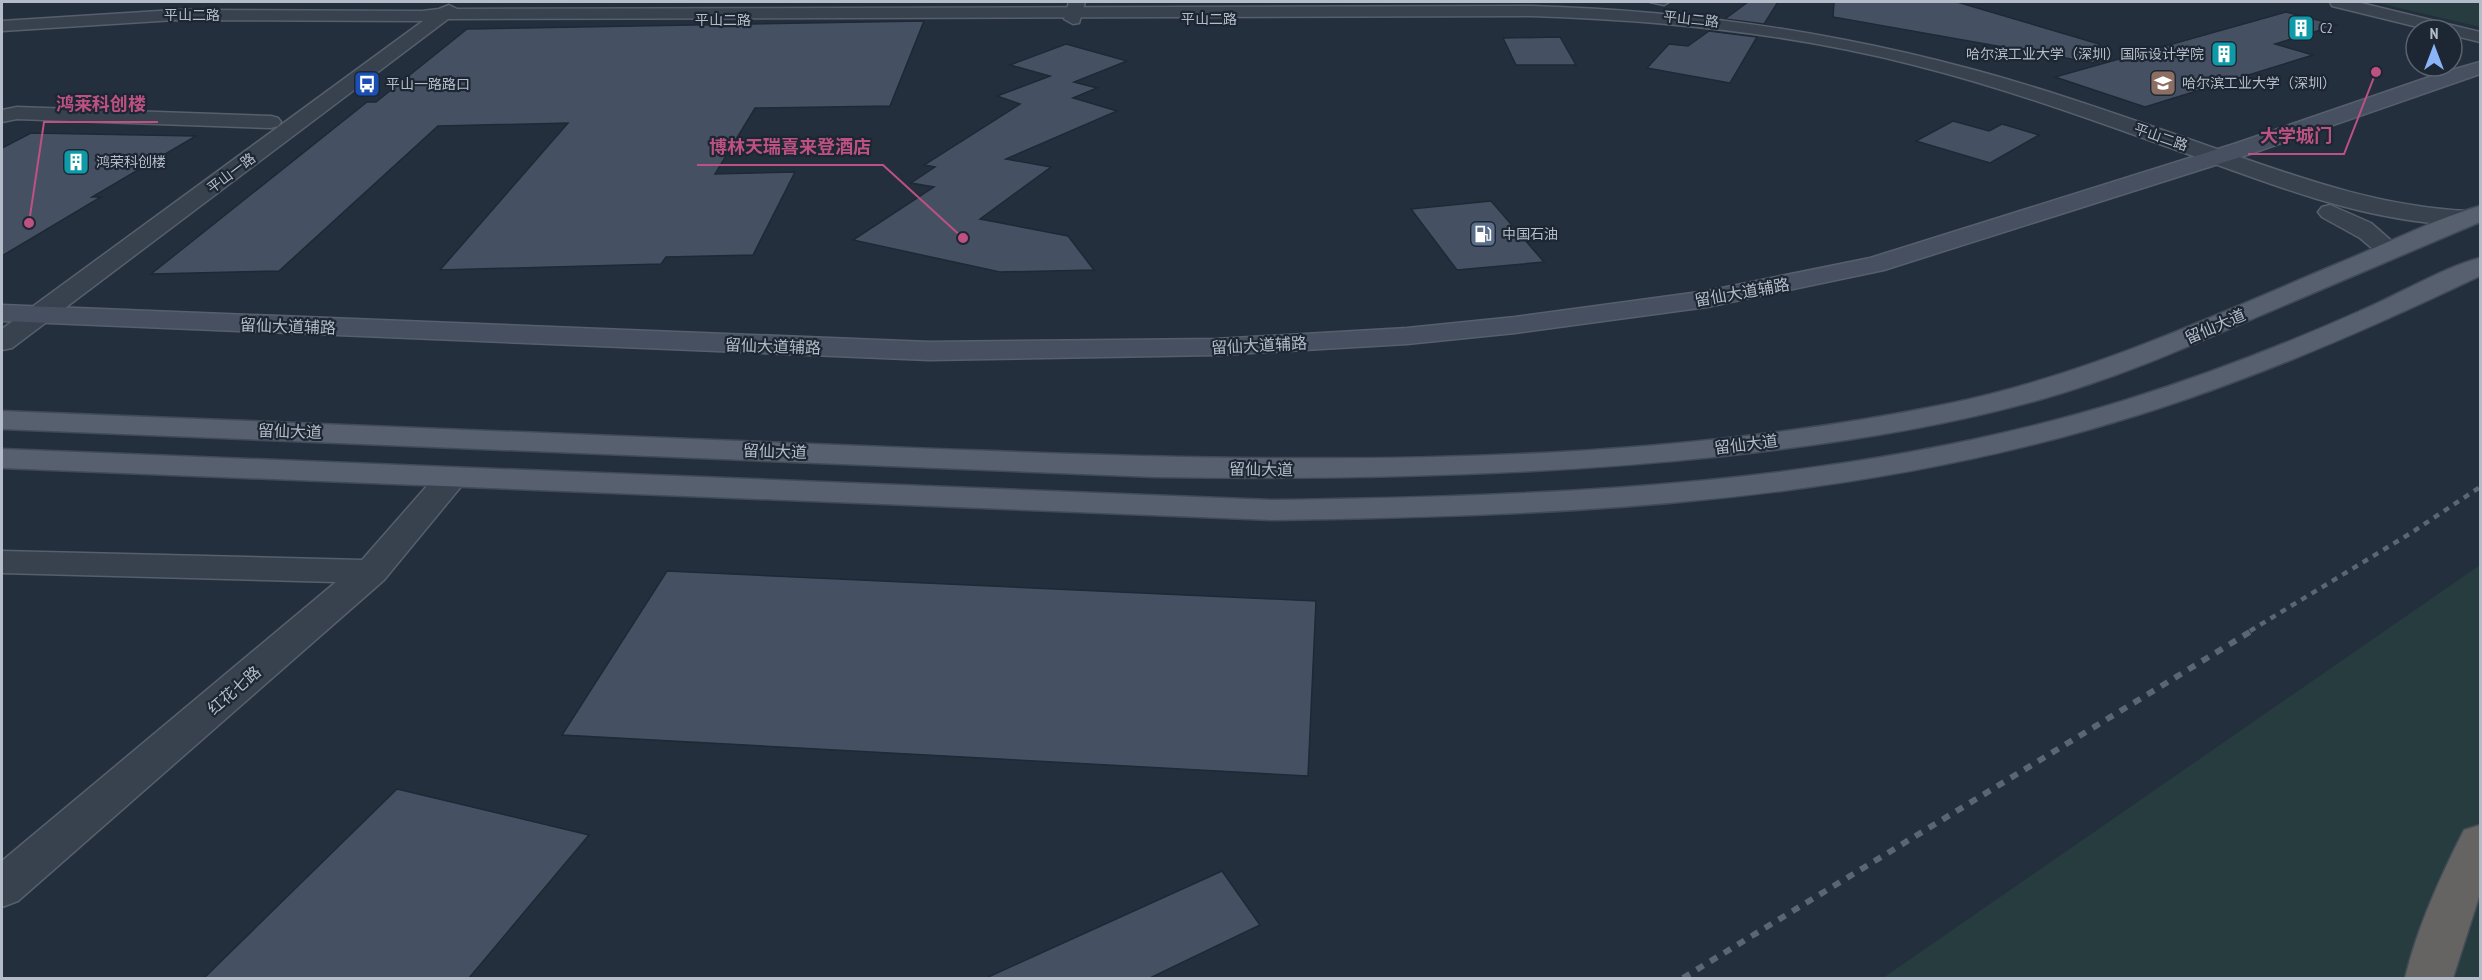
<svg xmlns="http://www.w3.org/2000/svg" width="2482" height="980" viewBox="0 0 2482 980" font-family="'PT Sans Narrow','Noto Sans SC',sans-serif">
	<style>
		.green { fill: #263c3f }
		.building { fill: #455162; stroke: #1f2835; stroke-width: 1.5 }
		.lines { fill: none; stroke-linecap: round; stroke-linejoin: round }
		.service-casing { stroke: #565f6c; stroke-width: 3 }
		.minor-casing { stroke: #565f6c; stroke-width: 3 }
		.tertiary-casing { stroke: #565f6c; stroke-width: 3 }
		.secondary-casing { stroke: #565f6c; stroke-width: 3 }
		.primary-casing { stroke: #414a57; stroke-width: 3 }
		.trunk-casing { stroke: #434c59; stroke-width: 3 }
		.service { fill: #38414e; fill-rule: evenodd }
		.minor { fill: #38414e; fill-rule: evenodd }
		.tertiary { fill: #38414e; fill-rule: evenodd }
		.secondary { fill: #465061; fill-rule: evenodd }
		.primary { fill: #56606e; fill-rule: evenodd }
		.trunk { fill: #656462; fill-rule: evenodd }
		.rail-far1 { stroke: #5a6575; stroke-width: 4.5; stroke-dasharray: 6 6; stroke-linecap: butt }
		.rail { stroke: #5a6575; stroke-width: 6; stroke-dasharray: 8 8; stroke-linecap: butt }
		.labels { text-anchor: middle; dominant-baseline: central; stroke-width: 4.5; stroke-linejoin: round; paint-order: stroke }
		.far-street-label { font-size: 14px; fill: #b4bcc9; stroke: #1d2633 }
		.far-poi-label { font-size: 14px; fill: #b4bcc9; stroke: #1d2633; text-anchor: start }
		.street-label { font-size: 16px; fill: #b4bcc9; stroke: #1d2633 }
		.leader { fill: none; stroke: #bd5182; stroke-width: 2 }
		.callout-dot { fill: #bd5182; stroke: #1d2633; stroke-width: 2 }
		.callout-label { font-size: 18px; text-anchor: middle; font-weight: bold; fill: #bd5182; stroke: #1d2633; stroke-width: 4.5; stroke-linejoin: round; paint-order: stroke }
	</style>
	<rect width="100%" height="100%" fill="#242f3e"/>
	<g class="green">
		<polygon points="2374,2 2480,2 2480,27"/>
		<polygon points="2480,565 2480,978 1883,978"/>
	</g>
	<g class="building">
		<polygon points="1748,2 1778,2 1764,24 1725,19"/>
		<polygon points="1834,2 1957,2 2099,44 2094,63 1833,17"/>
		<polygon points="2286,12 2337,25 2275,44 2313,55 2145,107 2055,77"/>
		<polygon points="924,21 890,106 755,108 715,174 795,172 753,255 666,257 661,264 440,270 568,123 438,126 279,271 151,274 367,102 376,102 467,29"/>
		<polygon points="1709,31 1757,37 1730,83 1647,68 1669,44 1688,46"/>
		<polygon points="1560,37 1576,65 1516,65 1503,38"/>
		<polygon points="1066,44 1127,61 1074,82 1097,88 1073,98 1117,111 1006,159 1051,167 980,219 1068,236 1094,270 1000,272 853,240 934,187 911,183 935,167 924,165 1020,104 997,96 1050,76 1010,65"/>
		<polygon points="1953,121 1989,131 2002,124 2039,135 1990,163 1916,141"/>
		<polygon points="31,133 196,136 92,197 101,197 2,256 2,148"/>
		<polygon points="1491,201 1544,262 1457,270 1411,209"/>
		<polygon points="667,571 1316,601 1308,776 562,735"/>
		<polygon points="397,789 589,835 469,978 204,978"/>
		<polygon points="1222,871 1260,925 1150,978 986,978"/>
	</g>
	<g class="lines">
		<defs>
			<polygon id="service" points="1650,2 1669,2 1664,5"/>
			<g id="minor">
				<polygon points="1069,2 1085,2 1079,23 1073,24 1064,19"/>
				<polygon points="2330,2 2357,2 2480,32 2480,42 2452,35 2452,30 2430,30 2332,6"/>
				<polygon points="175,10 419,11 428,16 419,21 175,20 2,31 2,21"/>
				<polygon points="17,107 271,116 278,118 281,122 278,126 271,128 17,119 2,122 2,110"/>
				<polygon points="452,468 464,471 468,478 384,580 18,901 2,907 2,861 336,582 2,573 2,551 362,560 440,471"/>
			</g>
			<g id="tertiary">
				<path d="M449,5L457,9L1532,6C1708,11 1878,38 2046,91C2109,111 2171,133 2234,155C2311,182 2385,207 2468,211L2477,213L2480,218L2477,223C2460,227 2440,224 2423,222C2331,211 2243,173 2157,143C2077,114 1997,86 1914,65C1789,33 1661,20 1532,16L448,19L12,348L2,350V329L423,21L413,20L410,16L413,12L439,9Z"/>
				<polygon points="2330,205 2371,223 2403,251 2399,256 2390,259 2381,256 2360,238 2322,217 2318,212 2322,207"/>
			</g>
			<polygon id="secondary" points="2480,62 2480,74 2250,154 1884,270 1707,307 1515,333 1407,344 1216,355 929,360 2,321 2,305 929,342 1216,339 1407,328 1515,317 1707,291 1870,258 2234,144 2441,73"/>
			<g id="primary">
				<path d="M2480,206V222C2409,252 2337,283 2266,313C2190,346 2115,379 2035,401C1934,429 1829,444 1724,456C1535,476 1345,480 1155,477L2,429V411C297,423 592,435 887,447C1240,461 1599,475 1947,404C2084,376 2211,317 2339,263C2386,244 2432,220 2480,206Z"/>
				<path d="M2480,258V276C2354,336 2226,391 2091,429C1826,505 1547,516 1273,520L2,468V449L1273,500C1559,496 1851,485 2126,400C2206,375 2284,345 2360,311C2396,296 2444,267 2480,258Z"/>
			</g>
			<path id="trunk" d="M2480,825V894L2453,978H2405C2417,928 2440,877 2464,830Z"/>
		</defs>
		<use href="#service" class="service-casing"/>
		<use href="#minor" class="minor-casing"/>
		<use href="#tertiary" class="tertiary-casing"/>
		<use href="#secondary" class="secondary-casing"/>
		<use href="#primary" class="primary-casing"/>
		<use href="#trunk" class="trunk-casing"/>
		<use href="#service" class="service"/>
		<use href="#minor" class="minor"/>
		<use href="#tertiary" class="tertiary"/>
		<use href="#secondary" class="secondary"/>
		<use href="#primary" class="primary"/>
		<use href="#trunk" class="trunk"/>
		<polyline class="rail-far1" points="2250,631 2411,533 2480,487"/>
		<polyline class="rail" points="1683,978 2253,630"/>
	</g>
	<defs>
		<symbol id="building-square" viewBox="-11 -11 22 22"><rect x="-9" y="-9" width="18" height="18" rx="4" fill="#0f9aa8" stroke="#1d2633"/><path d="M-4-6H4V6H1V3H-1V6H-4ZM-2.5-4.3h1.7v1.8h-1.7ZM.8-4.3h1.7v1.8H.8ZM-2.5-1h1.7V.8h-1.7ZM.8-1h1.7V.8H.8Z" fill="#fff"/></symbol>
		<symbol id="university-square" viewBox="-11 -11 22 22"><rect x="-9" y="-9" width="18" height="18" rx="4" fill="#8d6e63" stroke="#1d2633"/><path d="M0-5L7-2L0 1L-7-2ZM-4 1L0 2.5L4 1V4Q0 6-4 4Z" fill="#fff"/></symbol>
		<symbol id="bus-square" viewBox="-11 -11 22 22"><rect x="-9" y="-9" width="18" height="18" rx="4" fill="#1a4fb4" stroke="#1d2633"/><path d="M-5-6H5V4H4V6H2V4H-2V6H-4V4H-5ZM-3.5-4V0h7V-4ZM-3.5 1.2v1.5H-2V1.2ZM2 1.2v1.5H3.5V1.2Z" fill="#fff"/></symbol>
		<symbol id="fuel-square" viewBox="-11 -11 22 22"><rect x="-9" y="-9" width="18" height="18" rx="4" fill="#5c6f8a" stroke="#1d2633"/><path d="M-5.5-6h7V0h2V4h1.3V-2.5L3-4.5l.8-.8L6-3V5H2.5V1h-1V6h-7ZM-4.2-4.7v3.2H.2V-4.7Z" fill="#fff"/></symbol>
	</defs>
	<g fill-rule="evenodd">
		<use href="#building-square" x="2286" y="13" width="30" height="30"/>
		<use href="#building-square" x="2209" y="39" width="30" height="30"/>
		<use href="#university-square" x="2148" y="68" width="30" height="30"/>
		<use href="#bus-square" x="352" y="69" width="30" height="30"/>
		<use href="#building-square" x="61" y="147" width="30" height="30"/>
		<use href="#fuel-square" x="1468" y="219" width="30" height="30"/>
	</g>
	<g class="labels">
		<g class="far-street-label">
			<text x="192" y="15">平山二路</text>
			<text x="1209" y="19">平山二路</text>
			<text transform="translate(1691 19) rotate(6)">平山二路</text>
			<text x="723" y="20">平山二路</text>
			<text transform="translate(2161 137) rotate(19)">平山二路</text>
			<text transform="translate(231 173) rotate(-37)">平山一路</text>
		</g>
		<g class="far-poi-label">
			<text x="2320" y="28">C2</text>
			<text x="2204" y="54" text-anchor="end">哈尔滨工业大学（深圳）国际设计学院</text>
			<text x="2182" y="83">哈尔滨工业大学（深圳）</text>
			<text x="386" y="84">平山一路路口</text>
			<text x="96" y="162">鸿荣科创楼</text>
			<text x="1502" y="234">中国石油</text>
		</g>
		<g class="street-label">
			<text transform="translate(1742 292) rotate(-10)">留仙大道辅路</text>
			<text transform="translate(288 326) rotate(2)">留仙大道辅路</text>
			<text transform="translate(2215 326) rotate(-23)">留仙大道</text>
			<text transform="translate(1259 345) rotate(-3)">留仙大道辅路</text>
			<text transform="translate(773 346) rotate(2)">留仙大道辅路</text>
			<text transform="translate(290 431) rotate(2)">留仙大道</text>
			<text transform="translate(1746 444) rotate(-7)">留仙大道</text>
			<text transform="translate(775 451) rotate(2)">留仙大道</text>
			<text transform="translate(1261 469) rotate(1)">留仙大道</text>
			<text transform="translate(234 690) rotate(-41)">红花七路</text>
		</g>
	</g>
	<path class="leader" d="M29 223L44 122H158M2376 72L2344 154H2248M963 238L883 165H697"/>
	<g class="callout-dot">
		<circle cx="29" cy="223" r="6"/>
		<circle cx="2376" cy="72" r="6"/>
		<circle cx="963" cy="238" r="6"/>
	</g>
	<g class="callout-label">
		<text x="101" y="110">鸿莱科创楼</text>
		<text x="2296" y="142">大学城门</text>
		<text x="790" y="153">博林天瑞喜来登酒店</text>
	</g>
	<rect width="2482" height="980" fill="none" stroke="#b4bcc9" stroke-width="6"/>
	<g transform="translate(2434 48)"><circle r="28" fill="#1d2633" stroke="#59626f" stroke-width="1.5"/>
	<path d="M0-4.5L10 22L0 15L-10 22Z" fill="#8ab4f8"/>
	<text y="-9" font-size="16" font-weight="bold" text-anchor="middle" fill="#b4bcc9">N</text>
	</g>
</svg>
